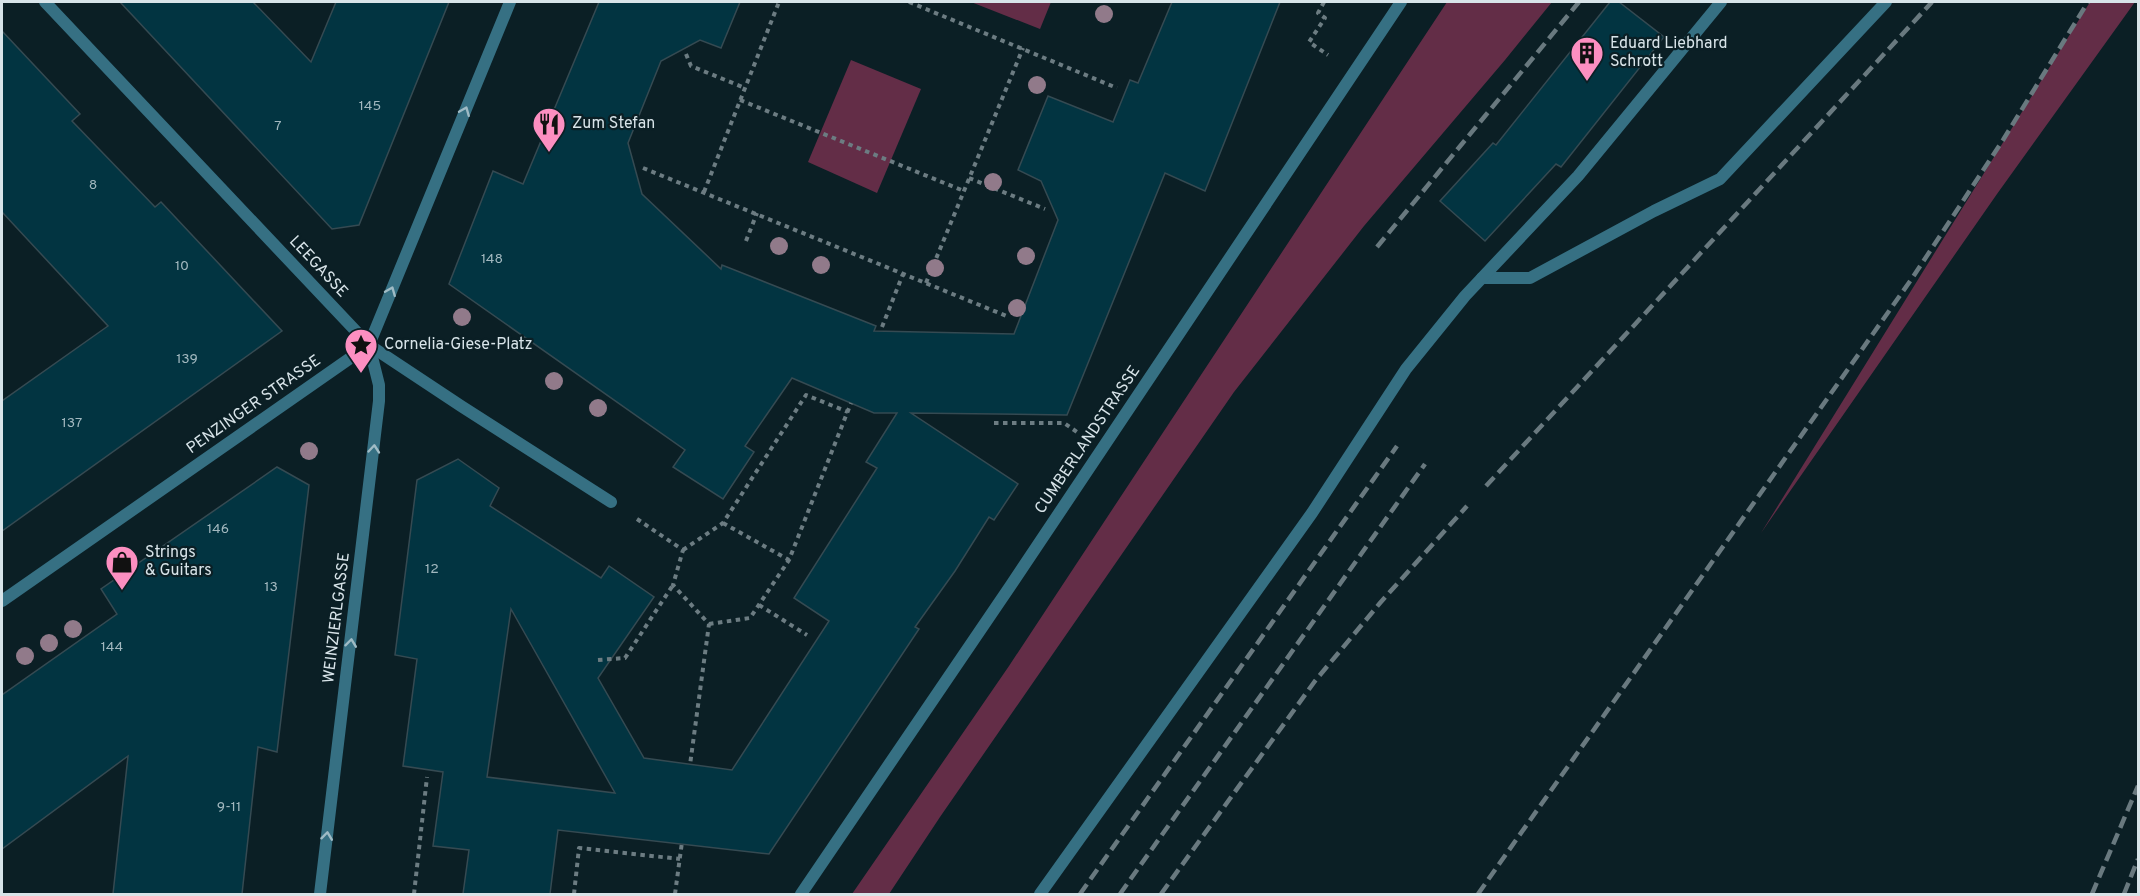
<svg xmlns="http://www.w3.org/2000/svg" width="2140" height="896" viewBox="0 0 2140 896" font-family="Overpass,sans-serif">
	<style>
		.green { fill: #632d47 }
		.building { fill: #023441; stroke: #354a52; stroke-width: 1.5; fill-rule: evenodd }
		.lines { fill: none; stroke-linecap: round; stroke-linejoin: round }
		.path { stroke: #6c7c82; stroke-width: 4; stroke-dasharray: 4.5 4.5; stroke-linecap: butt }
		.service { stroke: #367083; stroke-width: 12 }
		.minor { stroke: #367083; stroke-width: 12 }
		.tertiary { stroke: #367083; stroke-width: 12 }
		.rail { stroke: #69797f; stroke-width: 4.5; stroke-dasharray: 12 6; stroke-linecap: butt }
		.tree { fill: #917a8a }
		.oneway { stroke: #9fbbc5 }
		.labels { text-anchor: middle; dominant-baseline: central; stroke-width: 4.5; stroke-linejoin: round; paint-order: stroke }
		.number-label { font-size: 14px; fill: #a2b8bf }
		.poi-label { font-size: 16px; fill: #d8e4e9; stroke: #0b1f25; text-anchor: start }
		.street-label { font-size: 16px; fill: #d8e4e9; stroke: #0b1f25 }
	</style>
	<rect width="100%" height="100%" fill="#0b1f25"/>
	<g class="green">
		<polygon points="971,2 1051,2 1040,29"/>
		<polygon points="1447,2 1552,2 1505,60 1364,226 1234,392 940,817 889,894 852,894 1009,666"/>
		<polygon points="2090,2 2135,2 1997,194 1761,533"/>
		<polygon points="851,60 921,89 877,193 808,162"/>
	</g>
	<g class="building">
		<polygon points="120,2 253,2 311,62 336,2 449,2 359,225 332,229"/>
		<path d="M599,2H740L721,48L700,40L661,61L628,143L642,194L721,269L722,265L876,326L874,331L1014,334L1058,220L1041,181L1018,170L1048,96L1113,122L1130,80L1138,83L1172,2H1280L1205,191L1165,173L1067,415L911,413L1018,484L994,520L989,517L955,571L915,627L919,629L769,854L558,830L550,894H463L469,850L433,846L443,772L403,766L417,659L395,655L417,480L458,459L499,488L490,506L601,578L609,566L654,597L598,678L644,758L732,770L829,621L794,598L877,468L866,462L897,413H874L792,378L745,446L754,452L723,499L673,467L685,450L449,284L493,171L523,184ZM511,609L615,793L487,777Z"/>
		<polygon points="1610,2 1619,2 1664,37 1561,167 1556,164 1485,241 1440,201 1493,143 1496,145"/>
		<polygon points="2,31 80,114 72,121 155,207 161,202 282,331 2,531 2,401 108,326 2,212"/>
		<polygon points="277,467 309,485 277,752 258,747 242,894 113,894 128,756 2,849 2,695 117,614 101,589"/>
	</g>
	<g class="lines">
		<g class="path">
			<polyline points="909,2 1117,88"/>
			<polyline points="1324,2 1318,13 1325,18 1309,42 1328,55"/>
			<polyline points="686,54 691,66 745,88"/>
			<polyline points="740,100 964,191"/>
			<polyline points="643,168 1009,317"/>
			<polyline points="969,178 1045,209"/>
			<polyline points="704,192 779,2"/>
			<polyline points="746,241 757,213"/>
			<polyline points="926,283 1023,48"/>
			<polyline points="882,327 903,274"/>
			<polyline points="994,423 1064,423 1077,432"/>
			<polyline points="637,519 683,550 673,585 709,624 690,765"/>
			<polyline points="723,523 789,560"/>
			<polyline points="683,550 723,523 806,395 848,412"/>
			<polyline points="759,605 807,635"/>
			<polyline points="709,624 750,618 789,560 851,403"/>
			<polyline points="598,660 625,658 673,585"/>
			<polyline points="414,894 427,777"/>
			<polyline points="574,894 579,848 680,859"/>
			<polyline points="675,894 682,842"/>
		</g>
		<g class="service">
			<polyline points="1482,278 1530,278 1654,211 1720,179 1886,2"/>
			<polyline points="1040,894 1312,513 1406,369 1465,296 1578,176 1721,2"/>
		</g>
		<g class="minor">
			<polyline points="45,2 369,345 461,406 611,502"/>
			<polyline points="801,894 1011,585 1401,2"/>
		</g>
		<g class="tertiary">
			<polyline points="2,601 369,345 510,2"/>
			<polyline points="320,894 379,401 379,385 369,345"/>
		</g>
		<g class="rail">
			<polyline points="1377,247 1579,2"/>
			<polyline points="1486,486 1932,2"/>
			<polyline points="1080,894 1397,446"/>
			<polyline points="1120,894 1425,464"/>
			<polyline points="1161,894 1315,681 1380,603 1467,506"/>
			<polyline points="1478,894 1913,277 2003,140 2088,2"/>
			<polyline points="2092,894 2138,786"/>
			<polyline points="2124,894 2138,859"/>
		</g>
	</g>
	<g class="tree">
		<circle cx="1104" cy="14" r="9"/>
		<circle cx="1037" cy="85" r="9"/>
		<circle cx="993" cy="182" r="9"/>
		<circle cx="779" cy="246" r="9"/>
		<circle cx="1026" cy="256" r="9"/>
		<circle cx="821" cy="265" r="9"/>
		<circle cx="935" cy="268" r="9"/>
		<circle cx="1017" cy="308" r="9"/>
		<circle cx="462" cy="317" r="9"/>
		<circle cx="554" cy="381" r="9"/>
		<circle cx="598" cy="408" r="9"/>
		<circle cx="309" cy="451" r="9"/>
		<circle cx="73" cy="629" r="9"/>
		<circle cx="49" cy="643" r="9"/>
		<circle cx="25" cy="656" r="9"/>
	</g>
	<defs><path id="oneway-chevron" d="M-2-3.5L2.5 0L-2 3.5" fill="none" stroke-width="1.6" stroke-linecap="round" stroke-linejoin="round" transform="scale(1.5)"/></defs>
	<g class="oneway">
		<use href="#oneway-chevron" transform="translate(465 111) rotate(-68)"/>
		<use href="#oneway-chevron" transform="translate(391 291) rotate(-68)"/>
		<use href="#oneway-chevron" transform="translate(374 449) rotate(-85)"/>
		<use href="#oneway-chevron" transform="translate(351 643) rotate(-83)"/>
		<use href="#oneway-chevron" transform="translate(327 836) rotate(-83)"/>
	</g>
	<defs>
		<symbol id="building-pin" viewBox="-11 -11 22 30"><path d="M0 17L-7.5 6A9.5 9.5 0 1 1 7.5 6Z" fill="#fc8fc1" stroke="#0b1f25"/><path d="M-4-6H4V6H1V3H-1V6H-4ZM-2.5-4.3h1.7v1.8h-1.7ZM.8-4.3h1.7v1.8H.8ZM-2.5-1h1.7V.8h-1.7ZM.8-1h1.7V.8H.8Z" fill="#111"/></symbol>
		<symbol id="restaurant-pin" viewBox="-11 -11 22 30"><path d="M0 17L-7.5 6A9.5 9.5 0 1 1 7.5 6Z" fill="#fc8fc1" stroke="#0b1f25"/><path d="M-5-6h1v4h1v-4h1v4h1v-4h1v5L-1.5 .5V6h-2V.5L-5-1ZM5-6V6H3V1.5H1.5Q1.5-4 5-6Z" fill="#111"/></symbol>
		<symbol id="sight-pin" viewBox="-11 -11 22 30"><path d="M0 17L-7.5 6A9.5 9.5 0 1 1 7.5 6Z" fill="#fc8fc1" stroke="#0b1f25"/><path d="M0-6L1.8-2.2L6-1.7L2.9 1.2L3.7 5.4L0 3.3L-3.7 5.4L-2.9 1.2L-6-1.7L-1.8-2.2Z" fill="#111"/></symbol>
		<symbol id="shop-pin" viewBox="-11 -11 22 30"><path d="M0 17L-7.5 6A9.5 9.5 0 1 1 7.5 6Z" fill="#fc8fc1" stroke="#0b1f25"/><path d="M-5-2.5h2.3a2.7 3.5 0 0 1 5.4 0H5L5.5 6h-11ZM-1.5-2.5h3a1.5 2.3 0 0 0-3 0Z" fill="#111"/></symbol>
	</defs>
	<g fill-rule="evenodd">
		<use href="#building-pin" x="1568" y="34" width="38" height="52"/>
		<use href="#restaurant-pin" x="530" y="105" width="38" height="52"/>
		<use href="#sight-pin" x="342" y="326" width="38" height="52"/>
		<use href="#shop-pin" x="103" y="543" width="38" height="52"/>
	</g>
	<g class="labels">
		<g class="number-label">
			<text x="370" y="106">145</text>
			<text x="278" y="126">7</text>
			<text x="93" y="185">8</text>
			<text x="492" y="259">148</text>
			<text x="182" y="266">10</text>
			<text x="187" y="359">139</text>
			<text x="72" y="423">137</text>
			<text x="218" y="529">146</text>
			<text x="432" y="569">12</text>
			<text x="271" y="587">13</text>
			<text x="112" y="647">144</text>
			<text x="229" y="807">9-11</text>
		</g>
		<g class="poi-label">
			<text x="1610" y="44">Eduard Liebhard<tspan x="1610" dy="18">Schrott</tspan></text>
			<text x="572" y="124">Zum Stefan</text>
			<text x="384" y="345">Cornelia-Giese-Platz</text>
			<text x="145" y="553">Strings<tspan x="145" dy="18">&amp; Guitars</tspan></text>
		</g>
		<g class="street-label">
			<text transform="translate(318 267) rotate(47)">LEEGASSE</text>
			<text transform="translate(254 405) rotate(-35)">PENZINGER STRASSE</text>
			<text transform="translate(1088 440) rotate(-56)">CUMBERLANDSTRASSE</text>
			<text transform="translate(337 618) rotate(-83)">WEINZIERLGASSE</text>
		</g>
	</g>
	<rect width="2140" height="896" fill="none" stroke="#d8e4e9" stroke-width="6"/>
</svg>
